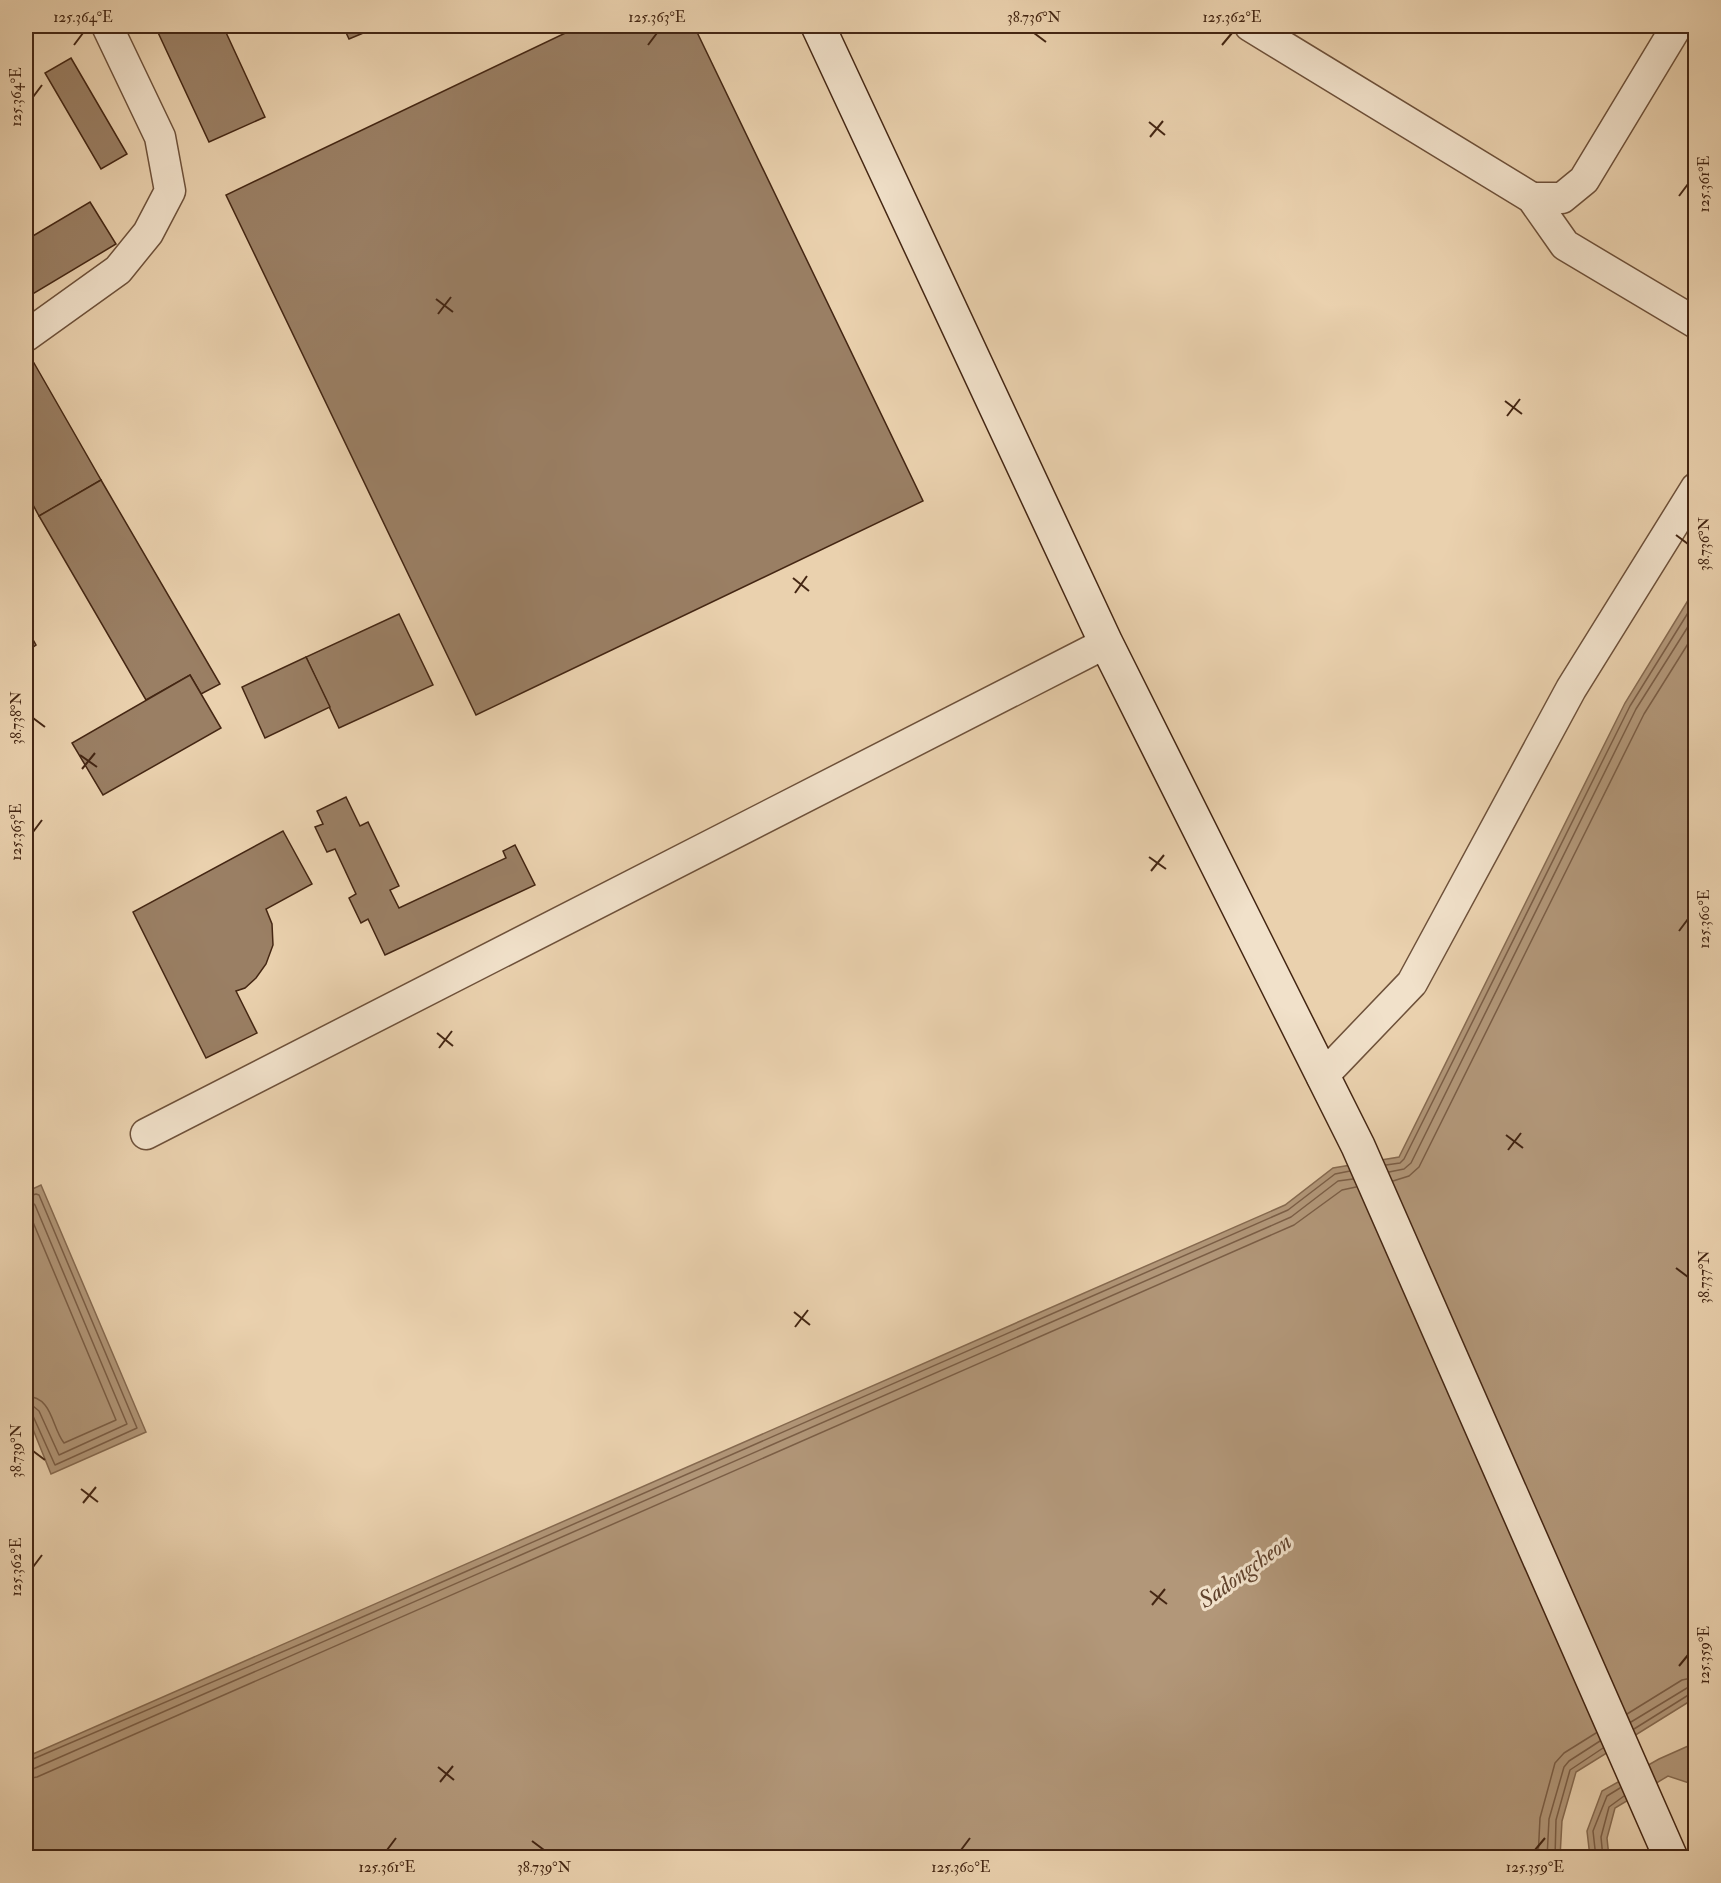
<svg xmlns="http://www.w3.org/2000/svg" width="1721" height="1883" viewBox="0 0 1721 1883" font-family="'IM FELL Double Pica',serif">
	<style>
		.water { fill: #b29779; stroke: #866a50; stroke-width: 1.5 }
		.lines { fill: none; stroke-linecap: round; stroke-linejoin: round }
		.shore { stroke: #7b5e46; stroke-width: 1.5 }
		.building { fill: #9a7f64; stroke: #442613; stroke-width: 1.5 }
		.minor-casing { stroke: #6e513a; stroke-width: 33 }
		.secondary-casing { stroke: #442613; stroke-width: 36 }
		.minor { stroke: #f1e1ca; stroke-width: 30 }
		.secondary { stroke: #f1e1ca; stroke-width: 33 }
		.ticks { fill: none; stroke: #442613; stroke-width: 2 }
		.labels { text-anchor: middle; dominant-baseline: central; stroke-width: 6; stroke-linejoin: round; paint-order: stroke }
		.water-label { font-size: 24px; font-style: italic; fill: #60422c; stroke: #f1e1ca }
		.neatline { fill: none; stroke: #442613; stroke-width: 2 }
		.ticks-label { font-size: 15px; text-anchor: middle; fill: #442613 }
	</style>
	<rect width="100%" height="100%" fill="#ead1ae"/>
	<filter id="stains"><feTurbulence type="fractalNoise" baseFrequency=".00333" numOctaves="4"/><feColorMatrix values="0 0 0 0 .2 0 0 0 0 .09 0 0 0 0 .02 0 0 0 .5 -.17"/></filter>
	<radialGradient id="worn" r=".72"><stop offset=".6" stop-color="#630" stop-opacity="0"/><stop offset="1" stop-color="#630" stop-opacity=".3"/></radialGradient>
	<g class="water">
		<polygon points="1695,589 1695,1698 1576,1772 1562,1821 1560,1857 26,1857 26,1757 1285,1205 1333,1168 1399,1157 1625,703"/>
		<polygon points="41,1185 146,1432 51,1474 26,1412 26,1192"/>
		<polygon points="1695,1743 1695,1785 1668,1776 1615,1808 1607,1838 1609,1857 1590,1857 1587,1831 1602,1791 1659,1759"/>
	</g>
	<g class="lines">
		<g class="shore">
			<polyline points="1386,1165 1400,1163 1404,1159 1630,706 1696,600"/>
			<polyline points="1389,1172 1404,1169 1411,1163 1636,709 1696,614"/>
			<polyline points="1393,1181 1409,1176 1419,1167 1644,714 1696,631"/>
			<polyline points="26,1197 36,1194 39,1195 137,1428 55,1465 33,1416 26,1412"/>
			<polyline points="26,1204 33,1203 35,1205 127,1424 59,1455 39,1411 33,1406 26,1405"/>
			<path d="M26,1213L30,1215L116,1420L64,1443C51,1426 53,1397 26,1396"/>
			<polyline points="1627,1714 1682,1680 1696,1677"/>
			<polyline points="1631,1722 1687,1688 1696,1686"/>
			<polyline points="1634,1729 1690,1694 1696,1693"/>
			<polyline points="26,1762 310,1640 1288,1210 1335,1174 1350,1171"/>
			<polyline points="26,1770 33,1769 1291,1217 1338,1181 1353,1179"/>
			<polyline points="26,1779 37,1777 1294,1225 1342,1190 1356,1187"/>
			<polyline points="1538,1858 1540,1818 1555,1763 1564,1753 1596,1733"/>
			<polyline points="1547,1858 1549,1819 1564,1767 1569,1761 1600,1741"/>
			<polyline points="1555,1858 1556,1820 1570,1770 1603,1748"/>
			<polyline points="1596,1858 1593,1831 1607,1796 1620,1788"/>
			<polyline points="1603,1858 1601,1837 1609,1807 1624,1796"/>
		</g>
	</g>
	<g class="building">
		<polygon points="155,26 223,26 265,117 209,142"/>
		<polygon points="343,26 380,26 349,39"/>
		<polygon points="580,26 694,26 923,501 476,715 226,195"/>
		<polygon points="71,58 127,154 101,169 45,73"/>
		<polygon points="90,202 116,244 26,298 26,240"/>
		<polygon points="34,363 101,480 39,516 26,492 26,367"/>
		<polygon points="101,480 220,684 201,694 190,675 146,700 39,516"/>
		<polygon points="399,614 433,685 339,728 306,657"/>
		<polygon points="26,627 36,645 26,652"/>
		<polygon points="306,657 330,707 265,738 242,687"/>
		<polygon points="190,675 221,728 103,795 72,743"/>
		<polygon points="346,797 360,826 368,822 399,886 390,890 399,908 506,858 503,851 515,845 535,885 385,955 368,919 361,923 349,898 356,894 335,849 327,852 315,827 323,824 317,811"/>
		<polygon points="283,831 312,884 266,909 272,924 273,945 266,964 256,978 245,988 236,991 257,1033 206,1058 133,912"/>
	</g>
	<g class="lines">
		<defs>
			<g id="minor">
				<polyline points="1250,26 1532,198 1565,245 1696,323"/>
				<polyline points="1532,198 1562,198 1584,180 1677,26"/>
				<polyline points="26,336 118,270 148,233 170,191 160,137 107,26"/>
				<polyline points="1322,1077 1412,983 1571,689 1696,488"/>
				<polyline points="146,1134 1106,643"/>
			</g>
			<polyline id="secondary" points="818,26 1106,643 1358,1146 1671,1858"/>
		</defs>
		<use href="#minor" class="minor-casing"/>
		<use href="#secondary" class="secondary-casing"/>
		<use href="#minor" class="minor"/>
		<use href="#secondary" class="secondary"/>
	</g>
	<path class="ticks" d="M1034,33L1046,42M74,45L83,33M648,45L657,33M1222,45L1232,33M33,97L42,85M1149,122L1165,135M1150,137L1163,121M1679,196L1688,184M436,299L453,312M438,314L451,297M1505,401L1522,414M1507,416L1520,399M1676,535L1688,544M793,578L809,591M795,593L807,576M33,718L45,727M80,755L97,767M82,769L95,753M33,832L42,820M1149,857L1166,869M1151,871L1164,855M1679,931L1688,919M437,1033L453,1046M439,1048L452,1031M1506,1135L1523,1148M1508,1150L1521,1133M1676,1268L1688,1277M794,1312L810,1325M795,1327L808,1310M33,1451L45,1460M81,1489L98,1502M83,1503L96,1487M33,1567L42,1555M1150,1591L1167,1604M1152,1605L1165,1589M1679,1666L1688,1655M438,1767L454,1780M440,1782L453,1766M532,1841L544,1850M387,1850L396,1838M961,1850L970,1838M1535,1850L1545,1838"/>
	<g class="labels">
		<g class="water-label">
			<text transform="translate(1245 1571) rotate(-36)">Sadongcheon</text>
		</g>
	</g>
	<rect width="1721" height="1883" fill="none" stroke="#ead1ae" stroke-width="66"/>
	<rect x="33" y="33" width="1655" height="1817" class="neatline"/>
	<g class="ticks-label">
		<text x="83" y="22">125.364°E</text>
		<text x="657" y="22">125.363°E</text>
		<text x="1034" y="22">38.736°N</text>
		<text x="1232" y="22">125.362°E</text>
		<text transform="translate(16 97) rotate(-90)" y="5">125.364°E</text>
		<text transform="translate(1704 184) rotate(-90)" y="5">125.361°E</text>
		<text transform="translate(1704 544) rotate(-90)" y="5">38.736°N</text>
		<text transform="translate(16 718) rotate(-90)" y="5">38.738°N</text>
		<text transform="translate(16 832) rotate(-90)" y="5">125.363°E</text>
		<text transform="translate(1704 919) rotate(-90)" y="5">125.360°E</text>
		<text transform="translate(1704 1277) rotate(-90)" y="5">38.737°N</text>
		<text transform="translate(16 1451) rotate(-90)" y="5">38.739°N</text>
		<text transform="translate(16 1567) rotate(-90)" y="5">125.362°E</text>
		<text transform="translate(1704 1655) rotate(-90)" y="5">125.359°E</text>
		<text x="387" y="1872">125.361°E</text>
		<text x="544" y="1872">38.739°N</text>
		<text x="961" y="1872">125.360°E</text>
		<text x="1535" y="1872">125.359°E</text>
	</g>
	<rect width="100%" height="100%" filter="url(#stains)"/>
	<rect width="100%" height="100%" fill="url(#worn)"/>
</svg>
